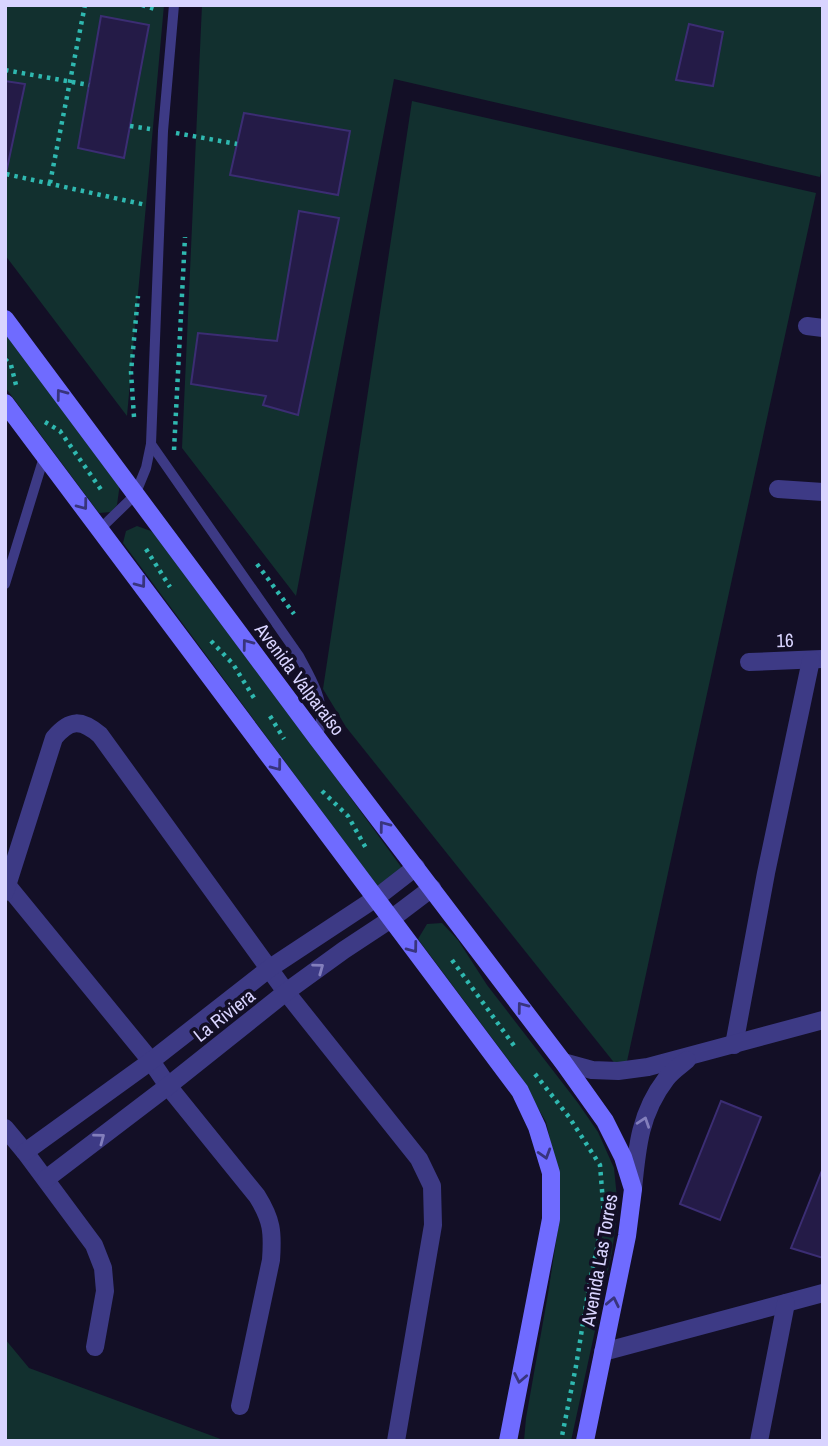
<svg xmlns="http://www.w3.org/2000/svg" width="828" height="1446" viewBox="0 0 828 1446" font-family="'Archivo Narrow',sans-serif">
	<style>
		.green { fill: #12302f }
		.building { fill: #241b47; stroke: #3b2d73; stroke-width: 2 }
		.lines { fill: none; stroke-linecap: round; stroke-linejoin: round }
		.path { stroke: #2fb8b0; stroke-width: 4.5; stroke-dasharray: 3.5 5; stroke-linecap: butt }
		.lane { stroke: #3d3a85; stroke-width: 10 }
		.street { stroke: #3d3a85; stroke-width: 18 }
		.secondary { stroke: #6f6bff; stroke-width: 18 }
		.oneway { stroke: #38347d }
		.oneway2 { stroke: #837fbc }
		.labels { text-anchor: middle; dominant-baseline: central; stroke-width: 7; stroke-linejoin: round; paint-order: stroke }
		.street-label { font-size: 19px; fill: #d9d4ff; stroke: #130f26 }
	</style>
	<rect width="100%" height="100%" fill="#130f26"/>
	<g class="green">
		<polygon points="5,5 164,5 127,416 5,255"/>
		<polygon points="202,5 823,5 823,161 820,177 394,79 296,596 182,448"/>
		<polygon points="412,101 816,193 624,1075 346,727 323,689"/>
		<polygon points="5,327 120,483 117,505 111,512 99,513 5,387"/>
		<polygon points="137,526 151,531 167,546 402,868 377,886 123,543 126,531"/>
		<polygon points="442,923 458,940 487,985 578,1103 598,1132 614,1168 618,1208 612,1252 571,1441 524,1441 526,1418 548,1294 559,1222 558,1173 546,1122 518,1073 418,939 427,924"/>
		<polygon points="5,1339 29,1368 226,1441 5,1441"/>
	</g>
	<g class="building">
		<polygon points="101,16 149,25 124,158 78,148"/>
		<polygon points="689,24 723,32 713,86 676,80"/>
		<polygon points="5,81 25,84 5,178"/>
		<polygon points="244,113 350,131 338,195 230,175"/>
		<polygon points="299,211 339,218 298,415 263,405 266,396 191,384 198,333 277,341"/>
		<polygon points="721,1101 761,1117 720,1220 680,1204"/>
		<polygon points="823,1168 823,1258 791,1248"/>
	</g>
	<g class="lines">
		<g class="path">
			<polyline points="142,5 158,10"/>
			<polyline points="5,70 89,85"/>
			<polyline points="130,126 150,129"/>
			<polyline points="176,133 237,144"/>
			<polyline points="6,174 146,205"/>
			<polyline points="50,183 85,5"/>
			<polyline points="5,359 11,365 17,389"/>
			<polyline points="134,417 131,372 138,296"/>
			<polyline points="45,422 60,431 102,491"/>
			<polyline points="174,450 185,237"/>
			<polyline points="146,549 170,587"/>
			<polyline points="257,564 294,614"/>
			<polyline points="211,641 233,664 254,698"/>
			<polyline points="270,716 284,739"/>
			<polyline points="322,791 348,816 367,850"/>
			<polyline points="452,960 515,1047"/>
			<polyline points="535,1074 569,1117 600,1165 604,1215 589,1286 576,1366 561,1441"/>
		</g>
		<g class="lane">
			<path d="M151,444L299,656C309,675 323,697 321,720C321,726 319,732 317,737"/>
			<polyline points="100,529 135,495 146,468 151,444 163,131 174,5"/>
			<polyline points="5,584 44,457"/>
		</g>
		<g class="street">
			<polyline points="807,326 823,328"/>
			<polyline points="778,489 823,492"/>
			<polyline points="749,662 822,659"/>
			<path d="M7,885L151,1061L168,1086L257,1196C272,1220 273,1232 271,1260L240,1406"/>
			<path d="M5,892L54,738C70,719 81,719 100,735L286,992L419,1159L432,1186L433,1225L396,1441"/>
			<polyline points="734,1045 766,873 811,660"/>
			<polyline points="563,1062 592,1070 618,1071 648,1067 823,1020"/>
			<polyline points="5,1128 25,1152 94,1245 103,1268 105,1291 95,1347"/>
			<polyline points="25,1152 151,1061 270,968 376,898 416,867"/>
			<polyline points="46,1179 168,1086 286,992 344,950 391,919 432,888"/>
			<path d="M633,1189C637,1147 640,1113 666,1079C672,1071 680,1066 687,1060"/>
			<polyline points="603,1352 823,1293"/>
			<polyline points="759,1441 786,1303"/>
		</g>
		<g class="secondary">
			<polyline points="5,319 317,738 563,1062 605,1121 623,1157 633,1189 627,1236 585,1441"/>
			<polyline points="5,403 520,1091 537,1127 551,1173 551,1219 508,1441"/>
		</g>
	</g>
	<defs><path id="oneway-chevron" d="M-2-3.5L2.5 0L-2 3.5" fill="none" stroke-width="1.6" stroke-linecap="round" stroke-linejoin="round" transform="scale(1.75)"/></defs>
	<g class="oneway">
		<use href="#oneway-chevron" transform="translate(61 394) rotate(-127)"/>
		<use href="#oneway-chevron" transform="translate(83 505) rotate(53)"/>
		<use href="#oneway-chevron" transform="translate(141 583) rotate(53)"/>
		<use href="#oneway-chevron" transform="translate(247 644) rotate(-127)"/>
		<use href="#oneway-chevron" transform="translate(277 766) rotate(53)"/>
		<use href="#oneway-chevron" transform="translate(384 826) rotate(-127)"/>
		<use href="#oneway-chevron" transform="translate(413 948) rotate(53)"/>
		<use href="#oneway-chevron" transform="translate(522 1007) rotate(-127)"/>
		<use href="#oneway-chevron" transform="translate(545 1154) rotate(73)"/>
		<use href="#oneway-chevron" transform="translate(613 1302) rotate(-78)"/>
		<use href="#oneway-chevron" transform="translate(520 1378) rotate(101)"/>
	</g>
	<g class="oneway2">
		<use href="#oneway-chevron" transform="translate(319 968) rotate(-36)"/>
		<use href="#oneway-chevron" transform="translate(644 1122) rotate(-71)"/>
		<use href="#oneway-chevron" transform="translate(100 1138) rotate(-37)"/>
	</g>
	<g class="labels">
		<g class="street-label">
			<text transform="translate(785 640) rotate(-2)">16</text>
			<text transform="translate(300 679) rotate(53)">Avenida Valparaíso</text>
			<text transform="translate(224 1015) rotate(-38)">La Riviera</text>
			<text transform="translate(599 1260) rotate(-80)">Avenida Las Torres</text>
		</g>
	</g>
	<rect width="828" height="1446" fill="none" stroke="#d9d4ff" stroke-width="14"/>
</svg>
